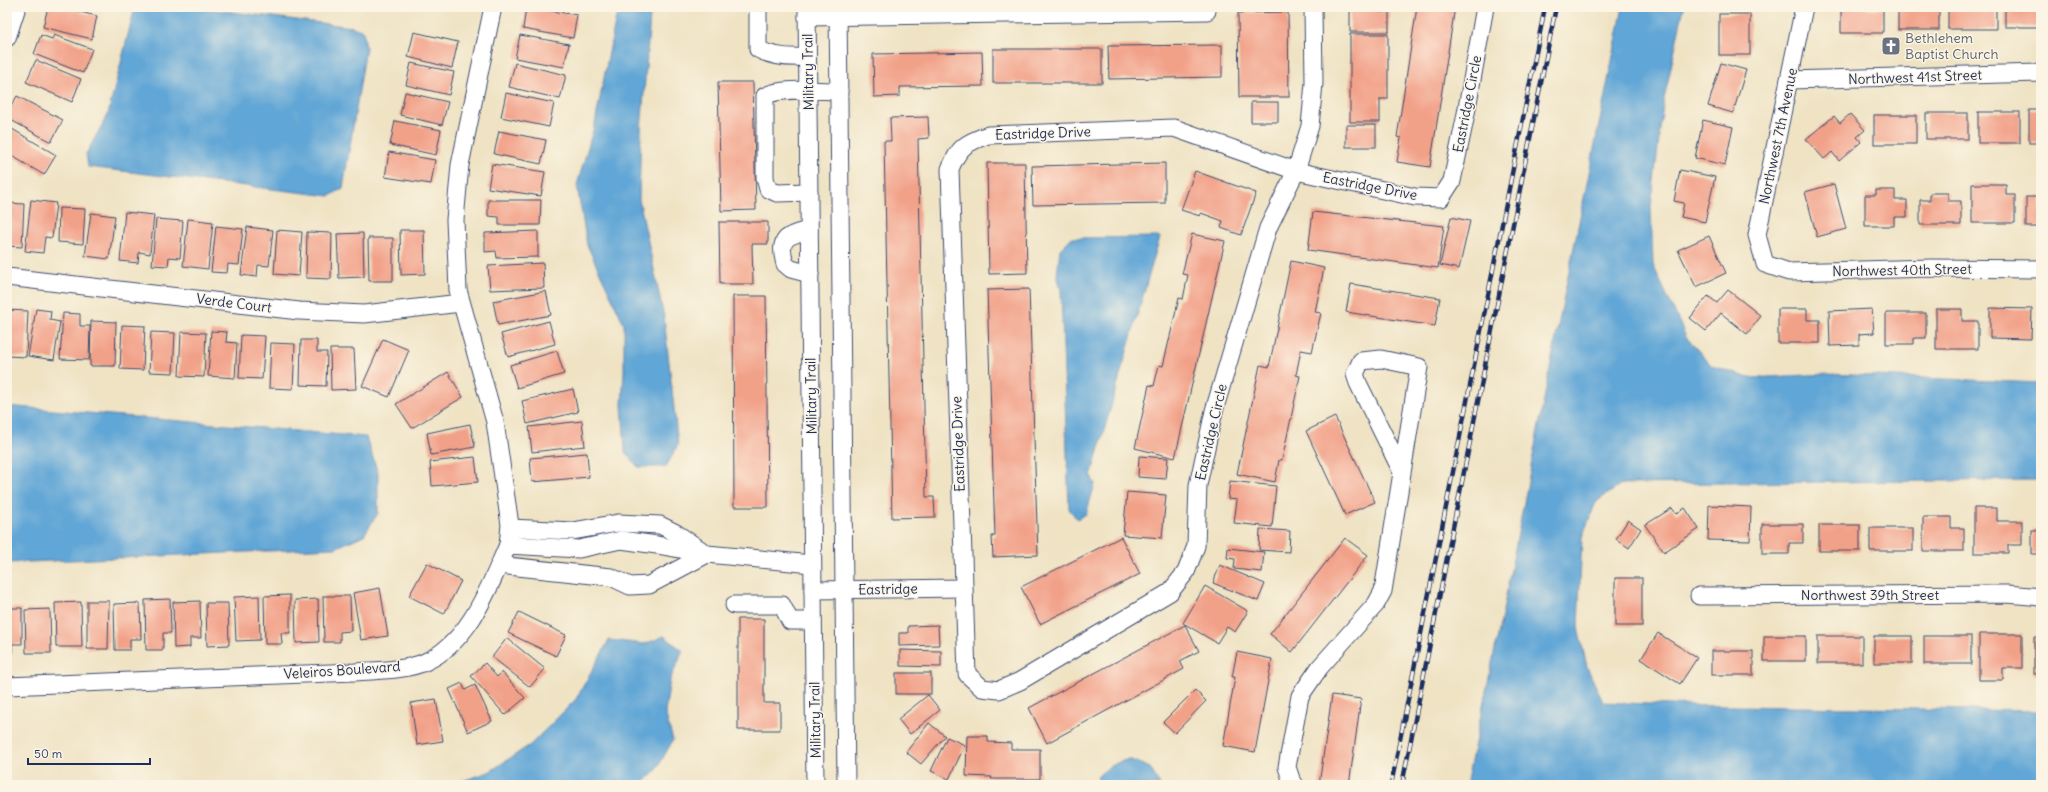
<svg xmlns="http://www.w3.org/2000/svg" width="2048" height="792" viewBox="0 0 2048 792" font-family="Delius,sans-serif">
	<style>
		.water { fill: #60a6d6; stroke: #3e6a9a }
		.building { fill: #f2a189 }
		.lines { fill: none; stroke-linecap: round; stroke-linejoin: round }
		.minor-casing { stroke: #3b4a6d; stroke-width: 19 }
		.minor { stroke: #fff; stroke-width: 17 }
		.rail-casing { stroke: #1b2f5e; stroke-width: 4.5 }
		.rail { stroke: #fcf5e5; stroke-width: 3; stroke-dasharray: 9; stroke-linecap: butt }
		.labels { text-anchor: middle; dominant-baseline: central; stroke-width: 3; stroke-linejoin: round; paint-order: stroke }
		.worship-label { font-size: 14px; fill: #5b616d; stroke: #fcf5e5; text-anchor: start }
		.street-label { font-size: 14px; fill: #1b2f5e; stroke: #fcf5e5 }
	</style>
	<rect width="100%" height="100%" fill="#fcf5e5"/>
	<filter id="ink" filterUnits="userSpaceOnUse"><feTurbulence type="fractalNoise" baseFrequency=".025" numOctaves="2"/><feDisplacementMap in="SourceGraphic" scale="8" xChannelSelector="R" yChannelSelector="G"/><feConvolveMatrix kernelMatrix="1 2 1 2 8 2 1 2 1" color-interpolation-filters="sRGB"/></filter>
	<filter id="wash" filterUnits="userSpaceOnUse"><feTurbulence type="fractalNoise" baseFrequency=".012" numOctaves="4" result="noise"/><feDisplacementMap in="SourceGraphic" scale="16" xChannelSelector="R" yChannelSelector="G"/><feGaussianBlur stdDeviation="0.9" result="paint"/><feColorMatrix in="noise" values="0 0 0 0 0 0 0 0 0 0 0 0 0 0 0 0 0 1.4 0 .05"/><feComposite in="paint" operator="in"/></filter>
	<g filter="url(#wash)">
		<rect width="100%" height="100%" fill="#efe3c4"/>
		<g class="water">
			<polygon points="139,7 192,7 353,27 363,31 366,48 343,188 330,196 88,167 86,154 108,114 134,11"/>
			<polygon points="1623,7 1684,7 1663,104 1651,207 1653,265 1686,337 1712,366 1749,378 1828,374 2041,383 2041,480 1622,484 1596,502 1582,537 1578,627 1587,667 1603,702 1671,705 2041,711 2041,785 1466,785 1501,621 1567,281"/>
			<polygon points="636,10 650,16 641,131 639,199 664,317 678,445 666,467 638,467 625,452 622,404 624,371 624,324 587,245 577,185 595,123 616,17"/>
			<polygon points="1160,237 1091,476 1095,484 1086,514 1077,519 1069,509 1061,291 1057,274 1060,249 1071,238"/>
			<polygon points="7,406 366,437 378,473 378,513 364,535 335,548 7,563"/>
			<polygon points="664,636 683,651 670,680 665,712 673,740 655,772 641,785 450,785 489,772 530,745 576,699 609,640 645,644"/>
			<polygon points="1129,759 1150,768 1160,785 1097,785 1098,776 1111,765"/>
		</g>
		<g id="blocks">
			<g class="building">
				<polygon points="48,7 59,7 97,16 92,39 43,27"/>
				<polygon points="526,7 577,15 573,38 523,29"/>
				<polygon points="1350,7 1380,7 1380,12 1389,12 1389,32 1350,32"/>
				<polygon points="1417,7 1455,7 1430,167 1397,162 1401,138 1397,137"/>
				<polygon points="1841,7 1883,9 1883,33 1841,33"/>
				<rect x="1898" y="7" width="41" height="23"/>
				<rect x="1948" y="7" width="48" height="22"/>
				<rect x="2005" y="7" width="36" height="20"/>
				<polygon points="1288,12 1289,97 1239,97 1238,13"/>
				<rect x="1719" y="14" width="31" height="41"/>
				<polygon points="414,32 458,42 452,68 408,57"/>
				<polygon points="1350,34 1388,34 1388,99 1380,99 1380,122 1350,122"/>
				<polygon points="41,35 52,39 54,35 92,49 83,73 34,54"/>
				<polygon points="520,35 569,44 564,67 515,58"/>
				<polygon points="1222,45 1222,77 1109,79 1108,46"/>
				<rect x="993" y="49" width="109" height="34"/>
				<polygon points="982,52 983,86 900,87 900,96 874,97 873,54"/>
				<polygon points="36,60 81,79 72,102 26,82"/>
				<polygon points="411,63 454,72 449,95 406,85"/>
				<polygon points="515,63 566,75 560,99 509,87"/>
				<polygon points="1721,63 1746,70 1733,113 1708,106"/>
				<polygon points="718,82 753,82 756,210 721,211"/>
				<polygon points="405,92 448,102 442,125 400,115"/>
				<polygon points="506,93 554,103 549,127 501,117"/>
				<polygon points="17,96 63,120 51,142 7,118 7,113"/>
				<rect x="1251" y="102" width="27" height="20"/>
				<rect x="2029" y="110" width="12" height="33"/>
				<rect x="1978" y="112" width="42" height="31"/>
				<rect x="1926" y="113" width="42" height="26"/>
				<polygon points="1850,114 1865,130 1857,137 1861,142 1839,161 1832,152 1824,159 1806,139 1834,116 1840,123"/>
				<rect x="1874" y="115" width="42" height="29"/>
				<polygon points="928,117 929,138 918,139 926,497 934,497 935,517 892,518 884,141 891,141 890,118"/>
				<polygon points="1703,120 1733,127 1725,165 1695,158"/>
				<polygon points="395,121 441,130 436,155 390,145"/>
				<rect x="1346" y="125" width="30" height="22"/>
				<polygon points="7,126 56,155 44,175 7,153"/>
				<polygon points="499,131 546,140 541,164 494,154"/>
				<polygon points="389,152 435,160 431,184 385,177"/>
				<polygon points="987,163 1025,163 1027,273 989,274"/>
				<polygon points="1165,163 1165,203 1033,205 1032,166"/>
				<polygon points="492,164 545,172 541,196 488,188"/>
				<polygon points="1680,170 1715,177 1705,222 1681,217 1684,203 1674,201"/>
				<polygon points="1195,171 1256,193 1241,235 1221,228 1223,221 1201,213 1200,216 1181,210"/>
				<polygon points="1834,184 1846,229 1817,237 1805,192"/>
				<polygon points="1972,184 2006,184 2006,195 2015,195 2015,223 1972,223"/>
				<polygon points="1876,190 1895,190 1895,200 1907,200 1907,217 1894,217 1894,226 1865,226 1865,195 1876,195"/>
				<polygon points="1930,193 1948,193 1948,201 1961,201 1961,225 1920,225 1920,200 1930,200"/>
				<rect x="2026" y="197" width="15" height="30"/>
				<polygon points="31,200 56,203 52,238 45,237 43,253 25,251"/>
				<polygon points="488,200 541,200 540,225 499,225 499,217 488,216"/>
				<polygon points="7,203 24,204 22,247 7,246"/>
				<polygon points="59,208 85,209 83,244 58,242"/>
				<polygon points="125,212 154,215 150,254 139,252 138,263 120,261"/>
				<polygon points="1313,212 1444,226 1438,268 1308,250"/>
				<polygon points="91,213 115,216 109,259 85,256"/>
				<polygon points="1451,217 1470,221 1459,269 1440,265"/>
				<polygon points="156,219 183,221 180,258 169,257 168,266 152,265"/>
				<polygon points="188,219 213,222 208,269 183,266"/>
				<polygon points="719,222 768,222 768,244 752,244 753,284 720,284"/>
				<polygon points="216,226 243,229 239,265 228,264 227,273 211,272"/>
				<polygon points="247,227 273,230 269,266 258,265 257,277 241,275"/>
				<polygon points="277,230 302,232 299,276 274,274"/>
				<polygon points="400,230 424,230 425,274 401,275"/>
				<polygon points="538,231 538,257 497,258 496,251 485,252 485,233"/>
				<polygon points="307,232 332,233 331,279 306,278"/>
				<polygon points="363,233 364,277 339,278 337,234"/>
				<polygon points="1192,234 1225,241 1175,458 1135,448 1149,385 1154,386 1159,365 1163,366 1179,298 1183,299 1188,275 1182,274"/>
				<polygon points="1709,236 1726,273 1696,287 1678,250"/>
				<polygon points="368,238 393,238 393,281 369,281"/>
				<polygon points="1291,261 1324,268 1315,312 1321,313 1312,352 1301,350 1296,375 1300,376 1282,460 1279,460 1275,482 1237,474 1260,365 1269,367"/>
				<polygon points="543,263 544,288 490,290 488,266"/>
				<polygon points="1351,284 1440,298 1435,326 1346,312"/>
				<polygon points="1029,289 1038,555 993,557 992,536 995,536 987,290"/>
				<polygon points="1728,290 1761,316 1747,334 1721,313 1706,331 1690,318 1708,296 1717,303"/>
				<polygon points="546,291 551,315 498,325 493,301"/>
				<polygon points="733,296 766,296 768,507 734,507"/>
				<polygon points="1990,308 2032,309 2031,339 1990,338"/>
				<polygon points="36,309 51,311 50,320 60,322 54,360 28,356"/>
				<polygon points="1778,309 1807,309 1807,320 1820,320 1820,343 1778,343"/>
				<polygon points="1872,309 1874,333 1859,334 1859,345 1830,346 1829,311"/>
				<polygon points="1936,309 1962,309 1962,321 1978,321 1978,349 1936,349"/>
				<polygon points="7,310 28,311 26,357 7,356"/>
				<polygon points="63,313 80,314 80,326 90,326 89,360 60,359"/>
				<polygon points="1886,313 1926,313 1926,338 1914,338 1914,344 1886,344"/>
				<polygon points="91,321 116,322 115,366 90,366"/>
				<polygon points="549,321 555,344 508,357 501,334"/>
				<polygon points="122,325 145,326 143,370 120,369"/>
				<polygon points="211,331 227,332 226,342 237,343 235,378 208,376"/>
				<polygon points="151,332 175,333 173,373 149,372"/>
				<polygon points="181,332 206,333 204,377 179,376"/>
				<polygon points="241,335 265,336 262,379 239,378"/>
				<polygon points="383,339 409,350 389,397 362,386"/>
				<polygon points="301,340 317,340 317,352 327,352 326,386 300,385"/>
				<polygon points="271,343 295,344 293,389 269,388"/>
				<polygon points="330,349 354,349 356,389 331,390"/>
				<polygon points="557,351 564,374 517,388 510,365"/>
				<polygon points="448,372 463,397 412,428 396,404"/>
				<polygon points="573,389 578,412 527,424 522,401"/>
				<polygon points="1335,417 1375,502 1345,515 1306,431"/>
				<polygon points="582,421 585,446 532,452 529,427"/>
				<polygon points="470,424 475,447 431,455 427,433"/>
				<polygon points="587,453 589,477 532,482 530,458"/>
				<polygon points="1139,456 1168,458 1166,479 1138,477"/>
				<polygon points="475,457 478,482 432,486 430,462"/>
				<polygon points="1230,481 1276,486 1272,527 1234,523 1237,500 1228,499"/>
				<polygon points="1127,492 1166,495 1162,538 1123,535"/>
				<polygon points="1709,505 1751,507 1750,541 1708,540"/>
				<polygon points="1672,508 1676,514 1685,508 1699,529 1664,552 1645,525"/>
				<polygon points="1974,508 1997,508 1997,521 2022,521 2022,545 2008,545 2008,553 1974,553"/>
				<polygon points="1923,517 1951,517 1951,528 1964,528 1964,551 1923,551"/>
				<polygon points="1628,520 1641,529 1629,548 1616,539"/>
				<polygon points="1762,524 1803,524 1803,543 1789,543 1789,554 1762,554"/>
				<rect x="1819" y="525" width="41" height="26"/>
				<rect x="1870" y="528" width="43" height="23"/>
				<polygon points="1260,529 1290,531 1289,552 1259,550"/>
				<rect x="2032" y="530" width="9" height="24"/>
				<polygon points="1121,537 1140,574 1040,624 1021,587"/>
				<polygon points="1345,538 1368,555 1292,652 1270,634"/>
				<polygon points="1228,548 1264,552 1262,572 1234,569 1235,559 1227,558"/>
				<polygon points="427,563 461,581 444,614 409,596"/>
				<polygon points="1220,565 1265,584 1258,601 1213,583"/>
				<rect x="1615" y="578" width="27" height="48"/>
				<polygon points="1205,586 1248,611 1235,632 1227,627 1217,643 1183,623"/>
				<polygon points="380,588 388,636 361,640 353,593"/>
				<polygon points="290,595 290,633 281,633 282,644 265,644 264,596"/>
				<polygon points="259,596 260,640 236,641 234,597"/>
				<polygon points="323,596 350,596 351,631 340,632 340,642 324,642"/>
				<polygon points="170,599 171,633 163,633 163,650 146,650 145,600"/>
				<polygon points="318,599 319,642 296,643 295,600"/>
				<polygon points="87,601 109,601 108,649 87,649"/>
				<polygon points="200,601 201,638 190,638 190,647 174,648 173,602"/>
				<polygon points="81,602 82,647 56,647 55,603"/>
				<polygon points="140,603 141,639 130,639 130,650 115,650 114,604"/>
				<polygon points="206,603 228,603 229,645 207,646"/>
				<polygon points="7,608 22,608 22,644 12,644 12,654 7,654"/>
				<polygon points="50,609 51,653 26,653 25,610"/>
				<polygon points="519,612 566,635 556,656 508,633"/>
				<polygon points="738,619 764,619 764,703 780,703 780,730 738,730"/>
				<polygon points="938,625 939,645 899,646 899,633 908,633 908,626"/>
				<polygon points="1185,625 1199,651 1180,661 1184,669 1047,743 1029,708"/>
				<polygon points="1658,633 1697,658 1680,684 1641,659"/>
				<polygon points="1979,634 2022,634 2022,668 2003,668 2003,680 1979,680"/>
				<rect x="1764" y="636" width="42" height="25"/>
				<rect x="1818" y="636" width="44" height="27"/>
				<rect x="1874" y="636" width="38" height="27"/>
				<rect x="1924" y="636" width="47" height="28"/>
				<rect x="2034" y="637" width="7" height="37"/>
				<polygon points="507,638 545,669 530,687 492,657"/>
				<polygon points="900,650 941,651 941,667 900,666"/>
				<rect x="1711" y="651" width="42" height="24"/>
				<polygon points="1237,652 1272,659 1255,752 1223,746 1235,677 1232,677"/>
				<polygon points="485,663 497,677 502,672 525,698 505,715 471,676"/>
				<rect x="896" y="673" width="35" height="21"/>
				<polygon points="462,683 465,690 475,685 492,721 468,732 449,689"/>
				<polygon points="1195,690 1206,701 1175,733 1163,722"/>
				<polygon points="928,695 940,710 910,734 898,719"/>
				<polygon points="1332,695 1361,699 1349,785 1319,785"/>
				<polygon points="436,699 443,741 417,745 411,703"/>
				<polygon points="929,723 945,736 921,764 906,752"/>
				<polygon points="967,736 988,736 988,742 1011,743 1011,749 1040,749 1040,779 991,779 992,777 966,776"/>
				<polygon points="947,737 965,745 949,779 931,771"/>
			</g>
		</g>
	</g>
	<g filter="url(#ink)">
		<use href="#blocks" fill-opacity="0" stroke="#3b4a6d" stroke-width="1"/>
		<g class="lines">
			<defs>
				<g id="minor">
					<polyline points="493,7 460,165 455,220 458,290 495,422 510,525 508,545"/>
					<path d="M758,7V49C772,57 791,58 807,57"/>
					<polyline points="807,7 815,785"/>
					<polyline points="838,7 846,785"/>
					<path d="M1313,7L1314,83L1310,126L1296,171L1268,228L1214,411L1198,485L1196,546L1186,572L1170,592L1020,681L999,690L982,688L967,674L950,169C959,147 965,143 988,135L1174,128L1296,171L1415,197L1441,198L1452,181L1465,119L1485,7"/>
					<polyline points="1804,7 1757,235 1765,264 1789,272 1931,268 2041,269"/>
					<polyline points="807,17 1207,11"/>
					<polyline points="7,38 17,7"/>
					<polyline points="1789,80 2041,73"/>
					<path d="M809,192L777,193L768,189L765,178V96C780,87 820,91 839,91"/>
					<path d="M809,230C786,236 778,238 785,264L791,269L810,274"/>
					<polyline points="7,277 299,311 364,314 461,303"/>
					<polyline points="510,528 573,531 618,523 660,525 676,533 701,550"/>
					<polyline points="499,565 611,577 630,586 649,585 707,554"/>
					<polyline points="813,590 963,588"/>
					<polyline points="1699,596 2007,594 2041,597"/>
					<polyline points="734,605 782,605 790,621 813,621"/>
					<path d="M7,686L355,672C378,670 404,671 425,662C470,642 489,587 508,545L579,549L621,540L657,545L707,554L812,564"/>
					<polyline points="1295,785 1291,779 1287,767 1300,696 1320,667 1376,604 1383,591 1419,367 1381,359 1361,361 1355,374 1358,383 1402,472"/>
				</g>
			</defs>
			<use href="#minor" class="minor-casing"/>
			<use href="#minor" class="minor"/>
			<defs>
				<g id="rail">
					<polyline points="1391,785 1545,7"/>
					<polyline points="1402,785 1556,7"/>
				</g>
			</defs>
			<use href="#rail" class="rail-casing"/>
			<use href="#rail" class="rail"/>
		</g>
	</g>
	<defs>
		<symbol id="church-square" viewBox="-11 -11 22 22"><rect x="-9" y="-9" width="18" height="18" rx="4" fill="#6b7280" stroke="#fcf5e5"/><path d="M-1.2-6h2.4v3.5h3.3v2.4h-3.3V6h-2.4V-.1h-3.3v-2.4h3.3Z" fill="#fff"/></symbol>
	</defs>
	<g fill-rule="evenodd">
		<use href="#church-square" x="1880" y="35" width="22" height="22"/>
	</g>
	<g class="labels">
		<g class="worship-label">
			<text x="1905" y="38">Bethlehem<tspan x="1905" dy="16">Baptist Church</tspan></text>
		</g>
		<g class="street-label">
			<text transform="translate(808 72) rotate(-91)">Military Trail</text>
			<text transform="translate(1915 77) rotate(-2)">Northwest 41st Street</text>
			<text transform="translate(1467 104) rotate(-79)">Eastridge Circle</text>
			<text transform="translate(1043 133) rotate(-2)">Eastridge Drive</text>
			<text transform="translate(1778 136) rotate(-78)">Northwest 7th Avenue</text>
			<text transform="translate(1370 186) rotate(11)">Eastridge Drive</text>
			<text transform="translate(1902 270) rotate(-1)">Northwest 40th Street</text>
			<text transform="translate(234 303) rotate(7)">Verde Court</text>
			<text transform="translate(811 396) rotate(-91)">Military Trail</text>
			<text transform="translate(1211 432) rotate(-77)">Eastridge Circle</text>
			<text transform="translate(958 444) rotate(-92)">Eastridge Drive</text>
			<text transform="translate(888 589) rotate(-1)">Eastridge</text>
			<text x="1870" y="595">Northwest 39th Street</text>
			<text transform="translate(342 670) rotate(-4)">Veleiros Boulevard</text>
			<text transform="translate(815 720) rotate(-91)">Military Trail</text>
		</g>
	</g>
	<rect width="2048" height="792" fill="none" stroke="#fcf5e5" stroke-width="24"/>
	<path d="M28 758v6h122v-6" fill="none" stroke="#1b2f5e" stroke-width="2"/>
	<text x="34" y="758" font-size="12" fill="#1b2f5e" stroke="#fcf5e5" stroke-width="3" paint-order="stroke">50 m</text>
</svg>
